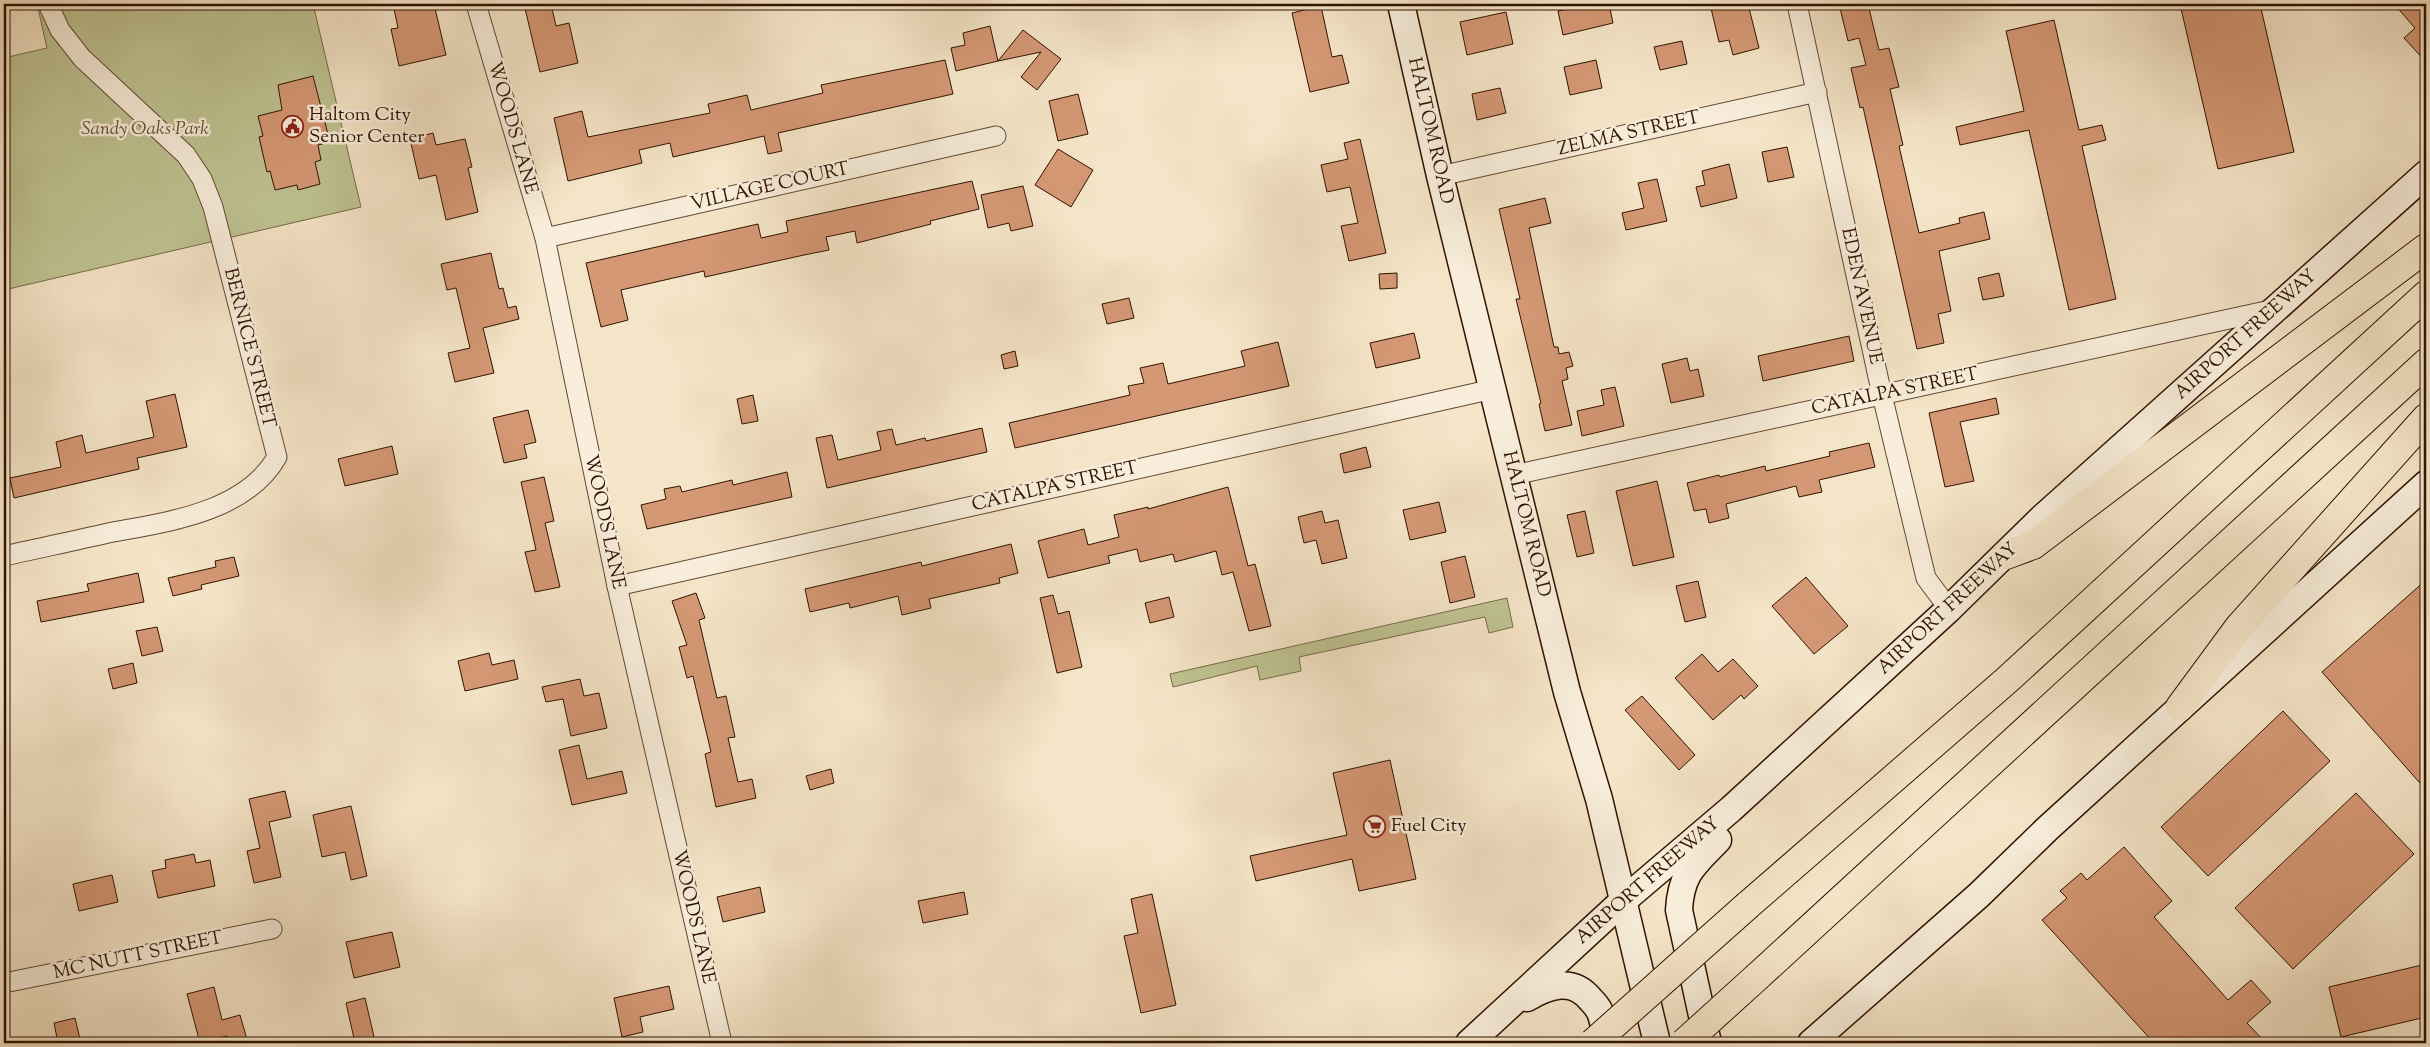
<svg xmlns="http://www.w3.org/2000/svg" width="2430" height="1047" viewBox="0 0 2430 1047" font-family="'Sorts Mill Goudy',serif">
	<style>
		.green { fill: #bfc393; stroke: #786b4a }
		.building { fill: #d49874; stroke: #301300 }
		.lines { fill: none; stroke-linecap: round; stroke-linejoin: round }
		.street-casing { stroke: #614832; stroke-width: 21 }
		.secondary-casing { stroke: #301300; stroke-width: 29 }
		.highway-casing { stroke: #301300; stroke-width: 30 }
		.street { stroke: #f8eedb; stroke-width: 19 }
		.secondary { stroke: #f8eedb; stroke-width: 26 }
		.highway { stroke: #f5e5c8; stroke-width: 28 }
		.highway-bridge-casing { stroke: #301300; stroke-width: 30; stroke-linecap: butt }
		.highway-bridge { stroke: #f5e5c8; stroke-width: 28 }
		.labels { text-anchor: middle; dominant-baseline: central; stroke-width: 5; stroke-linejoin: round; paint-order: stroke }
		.poi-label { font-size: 19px; fill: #301300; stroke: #f8eedb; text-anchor: start }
		.street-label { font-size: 19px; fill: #301300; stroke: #f8eedb }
		.park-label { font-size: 19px; font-style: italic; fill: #625133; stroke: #f8eedb }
	</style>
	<rect width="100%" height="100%" fill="#f5e5c8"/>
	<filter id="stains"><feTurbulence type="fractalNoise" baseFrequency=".004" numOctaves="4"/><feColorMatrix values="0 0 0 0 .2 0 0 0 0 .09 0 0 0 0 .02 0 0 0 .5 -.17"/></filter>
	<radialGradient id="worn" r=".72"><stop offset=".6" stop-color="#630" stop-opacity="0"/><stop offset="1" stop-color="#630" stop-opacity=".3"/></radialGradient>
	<g class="green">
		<polygon points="37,4 313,4 361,207 4,290 4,58 47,48"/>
		<polygon points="1507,598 1513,627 1489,633 1485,617 1299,657 1301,671 1260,680 1257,666 1173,687 1170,674"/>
	</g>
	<g class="building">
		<polygon points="393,4 434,4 446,55 399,66 391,29 398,28"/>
		<polygon points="524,4 551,4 556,26 569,23 578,63 540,72"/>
		<polygon points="1589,4 1609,4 1613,23 1563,35 1558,11"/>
		<polygon points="1710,4 1748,4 1759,48 1733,55 1729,40 1719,42"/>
		<polygon points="1839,4 1868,4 1879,50 1889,48 1899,87 1890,89 1903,145 1899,146 1919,233 1960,223 1959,218 1984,212 1990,239 1939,251 1951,311 1938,314 1944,343 1917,349 1863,107 1860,108 1851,68 1866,65 1859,38 1848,41"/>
		<polygon points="2180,4 2260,4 2294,152 2218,169"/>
		<polygon points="2394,4 2426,4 2426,62 2404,38 2415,28"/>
		<polygon points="1321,6 1332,57 1342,55 1349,83 1310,92 1292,13"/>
		<polygon points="1506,12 1513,44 1467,55 1460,22"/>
		<polygon points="2054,20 2079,130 2102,125 2106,140 2082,146 2116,299 2069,310 2029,130 1960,145 1956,127 2024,111 2006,31"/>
		<polygon points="990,26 998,61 956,71 951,48 965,45 963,33"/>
		<polygon points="1023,30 1061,59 1037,90 1021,77 1041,52 998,61"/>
		<polygon points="1682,41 1687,64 1660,70 1654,47"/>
		<polygon points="945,60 953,94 778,133 782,151 768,154 764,136 673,157 670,143 639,150 642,163 568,181 554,118 582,111 588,137 710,113 708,104 747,95 751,110 823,93 821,85"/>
		<polygon points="1596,60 1602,88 1570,95 1564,67"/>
		<polygon points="313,76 330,142 318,145 321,160 315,162 320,184 298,190 297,185 275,190 270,171 267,172 259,137 263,136 258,116 282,110 278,85"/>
		<polygon points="1500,88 1506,113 1477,120 1472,94"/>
		<polygon points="1078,94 1088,134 1058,141 1049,101"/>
		<polygon points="433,133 436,145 465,139 472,167 468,168 478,212 446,220 436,175 419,179 410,139"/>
		<polygon points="1360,139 1386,253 1349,261 1341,226 1358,223 1350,187 1327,192 1321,165 1348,159 1344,143"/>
		<polygon points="1787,147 1794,177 1768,182 1762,152"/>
		<polygon points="1058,149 1093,170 1071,207 1035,185"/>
		<polygon points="1729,164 1737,198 1701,207 1696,187 1705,185 1702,171"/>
		<polygon points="1657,179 1667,221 1626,230 1622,213 1644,208 1638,183"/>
		<polygon points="972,181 979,209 930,221 931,224 857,243 855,231 826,237 829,250 804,255 705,277 704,271 621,290 628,320 601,327 586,263 758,224 761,238 788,232 786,221"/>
		<polygon points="1023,186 1033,226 1011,231 1009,223 988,228 981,195"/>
		<polygon points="1545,198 1551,223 1529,228 1554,347 1558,347 1559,354 1569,352 1573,366 1566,368 1568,379 1562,381 1572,425 1545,431 1539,404 1541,403 1516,299 1520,299 1499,209"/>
		<polygon points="491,253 499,289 503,288 508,308 516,306 519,319 483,328 494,373 455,382 448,353 470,348 456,288 447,290 441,264"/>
		<polygon points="1397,273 1397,288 1380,289 1379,274"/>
		<polygon points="1999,273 2004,296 1983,300 1978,278"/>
		<polygon points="1129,298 1134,318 1107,324 1102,304"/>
		<polygon points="1414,333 1420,358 1376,368 1370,343"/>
		<polygon points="1849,336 1854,361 1763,381 1758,356"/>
		<polygon points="1278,342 1289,386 1015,448 1009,423 1130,395 1128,386 1144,383 1140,368 1163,363 1168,384 1245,366 1241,351"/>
		<polygon points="1015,351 1018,366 1004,369 1001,355"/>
		<polygon points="1687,358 1690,371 1698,369 1704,396 1671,403 1662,364"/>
		<polygon points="1615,387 1624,426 1582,436 1577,411 1604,405 1601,390"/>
		<polygon points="175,394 187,447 137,458 139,469 14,498 10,478 61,467 56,442 82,435 86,453 154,437 146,401"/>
		<polygon points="753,395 758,421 742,424 737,399"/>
		<polygon points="1996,398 1999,414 1960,422 1974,481 1945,487 1929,413"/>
		<polygon points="528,410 536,442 524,445 527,458 504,463 493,418"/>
		<polygon points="982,428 987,452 827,488 816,438 832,435 838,460 881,450 877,432 892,429 896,445 925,438 926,441"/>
		<polygon points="1869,443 1875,467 1819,480 1822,492 1799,497 1796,486 1726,504 1729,518 1709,523 1706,509 1694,511 1687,483 1719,475 1720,477 1765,466 1766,471 1830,456 1829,452"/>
		<polygon points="392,446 398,474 345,486 338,459"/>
		<polygon points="1366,447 1371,467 1344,473 1340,454"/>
		<polygon points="787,472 792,497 647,529 641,505 666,499 664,489 680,486 682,492 732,480 733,485"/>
		<polygon points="544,477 554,521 545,523 560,587 535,592 525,552 536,550 521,482"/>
		<polygon points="1657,481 1674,557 1633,566 1616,491"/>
		<polygon points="1228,487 1248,566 1255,564 1271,626 1249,631 1233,572 1222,575 1216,551 1175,562 1173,554 1140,562 1137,549 1108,556 1110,563 1048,578 1038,541 1084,529 1088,545 1119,537 1114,515 1148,507 1148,509"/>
		<polygon points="1439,502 1446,532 1410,540 1403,510"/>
		<polygon points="1322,511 1325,523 1338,520 1347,558 1322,564 1316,540 1304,543 1298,517"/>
		<polygon points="1585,511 1594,553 1577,557 1567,515"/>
		<polygon points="1011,544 1018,573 999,578 1000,583 929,599 931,608 902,615 898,596 850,608 849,603 810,612 805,589 921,562 922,566"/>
		<polygon points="1465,556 1475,597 1450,603 1441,562"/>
		<polygon points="234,557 239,576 201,585 202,589 173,596 168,578 216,567 215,561"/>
		<polygon points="138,573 144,602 41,622 37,601 89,591 87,584"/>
		<polygon points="1806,577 1848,626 1814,654 1772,606"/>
		<polygon points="2426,580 2426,790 2322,672"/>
		<polygon points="1698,581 1706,617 1685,622 1676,586"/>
		<polygon points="696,593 705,618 699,620 717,698 726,696 735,737 728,738 738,782 752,779 756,798 716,807 705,754 711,752 693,676 687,678 679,647 687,645 672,601"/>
		<polygon points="1053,595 1058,614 1069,611 1082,667 1057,673 1040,598"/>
		<polygon points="1169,597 1174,617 1150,623 1145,603"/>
		<polygon points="157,627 163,651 142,656 136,631"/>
		<polygon points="489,653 492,665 514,660 518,679 465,691 458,661"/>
		<polygon points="1702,654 1718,672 1733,659 1758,686 1744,699 1741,695 1713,720 1675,678"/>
		<polygon points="133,663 137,683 113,689 108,669"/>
		<polygon points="580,679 584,696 599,693 607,728 571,736 563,699 546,702 542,687"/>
		<polygon points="1642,696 1695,755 1679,770 1625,710"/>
		<polygon points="2283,711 2330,761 2208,876 2161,827"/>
		<polygon points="579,745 587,779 622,771 627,793 572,805 559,750"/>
		<polygon points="1390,760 1416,879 1359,891 1352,859 1256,881 1250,856 1347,835 1333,773"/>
		<polygon points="831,769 834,783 810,790 806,776"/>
		<polygon points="285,791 291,817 269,822 281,877 254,883 247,851 260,848 249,799"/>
		<polygon points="2356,793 2414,854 2293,969 2235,908"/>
		<polygon points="351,806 367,876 351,880 345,852 322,857 313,815"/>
		<polygon points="2124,847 2172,901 2154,917 2228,1000 2251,980 2271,1002 2247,1023 2266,1043 2154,1043 2042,920 2067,898 2060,891 2081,873 2087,880"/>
		<polygon points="194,854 196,863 210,860 215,886 158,898 152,871 166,868 165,860"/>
		<polygon points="112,875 118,902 79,911 73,884"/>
		<polygon points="760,887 765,912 723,922 717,897"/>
		<polygon points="964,892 968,914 923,923 918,901"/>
		<polygon points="1152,894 1176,1005 1141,1013 1124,936 1138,933 1131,899"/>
		<polygon points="392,932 400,967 354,978 346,942"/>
		<polygon points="2426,964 2426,1017 2341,1037 2329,987"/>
		<polygon points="669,986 674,1009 640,1017 643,1032 622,1037 614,998"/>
		<polygon points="214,987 222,1020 240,1015 248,1043 229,1043 227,1036 200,1043 187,994"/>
		<polygon points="365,998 375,1041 355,1043 346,1003"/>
		<polygon points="75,1018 81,1043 58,1043 54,1023"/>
	</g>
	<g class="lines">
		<defs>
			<g id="street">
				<polyline points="476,4 545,238 617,586 722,1043"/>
				<polyline points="1797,4 1882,395 1926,578 1949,609"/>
				<polyline points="1440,176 1817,92"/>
				<polyline points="545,238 996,136"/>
				<polyline points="1514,475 2275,309"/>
				<path d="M4,556C39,548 74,541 108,533C166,522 245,513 277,457L213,207L202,179L186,155L82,58L60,30L48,4"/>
				<polyline points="617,586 1493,389"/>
				<polyline points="4,983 272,929"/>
			</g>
			<g id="secondary">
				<polyline points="1401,4 1440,176 1567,692 1599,799 1657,1043"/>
				<path d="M1527,998C1549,985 1573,977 1591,1000C1594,1003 1598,1008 1600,1012C1604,1022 1605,1033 1607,1043"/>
				<polyline points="1469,1043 1624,900 1731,809 1949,609 2042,518 2426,174"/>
				<path d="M1708,1043L1679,910C1681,873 1694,865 1718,840"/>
				<polyline points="1811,1043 1979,895 2047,829 2426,484"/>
			</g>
			<g id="highway">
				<polyline points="2006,555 2033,545 2426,248"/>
				<polyline points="2180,707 2239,627 2426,418"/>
				<polyline points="1748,905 2007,680 2426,295"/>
				<polyline points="1758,976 2426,363"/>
			</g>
		</defs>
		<use href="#street" class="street-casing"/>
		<use href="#secondary" class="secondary-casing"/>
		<use href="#highway" class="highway-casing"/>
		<use href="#street" class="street"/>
		<use href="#secondary" class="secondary"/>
		<use href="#highway" class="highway"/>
		<defs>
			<g id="highway-bridge">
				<polyline points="1593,1043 1748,905"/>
				<polyline points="1684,1043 1758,976"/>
			</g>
		</defs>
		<use href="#highway-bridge" class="highway-bridge-casing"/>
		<use href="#highway-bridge" class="highway-bridge"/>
	</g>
	<defs>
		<symbol id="civic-ring" viewBox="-11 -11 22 22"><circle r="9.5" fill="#f8eedb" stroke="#8f2418" stroke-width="1.5"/><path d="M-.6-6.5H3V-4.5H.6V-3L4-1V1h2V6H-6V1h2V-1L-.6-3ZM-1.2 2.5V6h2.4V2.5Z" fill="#8f2418"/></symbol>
		<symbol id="supermarket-ring" viewBox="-11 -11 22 22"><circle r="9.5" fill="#f8eedb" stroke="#8f2418" stroke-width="1.5"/><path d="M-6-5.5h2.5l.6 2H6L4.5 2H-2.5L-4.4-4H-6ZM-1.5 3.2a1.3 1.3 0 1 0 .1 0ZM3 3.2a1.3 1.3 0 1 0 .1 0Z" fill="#8f2418"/></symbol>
	</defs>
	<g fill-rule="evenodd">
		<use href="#civic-ring" x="280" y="114" width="25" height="25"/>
		<use href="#supermarket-ring" x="1362" y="814" width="25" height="25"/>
	</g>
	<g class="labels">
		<g class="poi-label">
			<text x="309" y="115">Haltom City<tspan x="309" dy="22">Senior Center</tspan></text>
			<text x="1391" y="826">Fuel City</text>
		</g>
		<g class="street-label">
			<text transform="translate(512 128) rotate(74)">WOODS LANE</text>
			<text transform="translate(1430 131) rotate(77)">HALTOM ROAD</text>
			<text transform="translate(1629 134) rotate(-13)">ZELMA STREET</text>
			<text transform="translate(770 187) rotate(-13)">VILLAGE COURT</text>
			<text transform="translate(1861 296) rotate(78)">EDEN AVENUE</text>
			<text transform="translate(2246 335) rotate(-42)">AIRPORT FREEWAY</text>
			<text transform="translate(249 348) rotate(76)">BERNICE STREET</text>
			<text transform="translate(1895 392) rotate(-12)">CATALPA STREET</text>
			<text transform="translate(1055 487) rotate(-13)">CATALPA STREET</text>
			<text transform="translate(604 522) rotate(78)">WOODS LANE</text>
			<text transform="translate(1526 524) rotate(76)">HALTOM ROAD</text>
			<text transform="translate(1948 609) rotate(-43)">AIRPORT FREEWAY</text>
			<text transform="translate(1648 881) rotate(-41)">AIRPORT FREEWAY</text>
			<text transform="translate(693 917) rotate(77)">WOODS LANE</text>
			<text transform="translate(138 956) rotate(-12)">MC NUTT STREET</text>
		</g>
		<g class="park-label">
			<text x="145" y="129">Sandy Oaks Park</text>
		</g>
	</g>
	<rect width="2430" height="1047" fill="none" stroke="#f5e5c8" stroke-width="20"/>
	<rect x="5" y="5" width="2420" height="1037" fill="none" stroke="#301300" stroke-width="2.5"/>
	<rect x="10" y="10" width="2410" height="1027" fill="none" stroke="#301300"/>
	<rect width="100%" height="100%" filter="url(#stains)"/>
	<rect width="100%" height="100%" fill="url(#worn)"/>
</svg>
